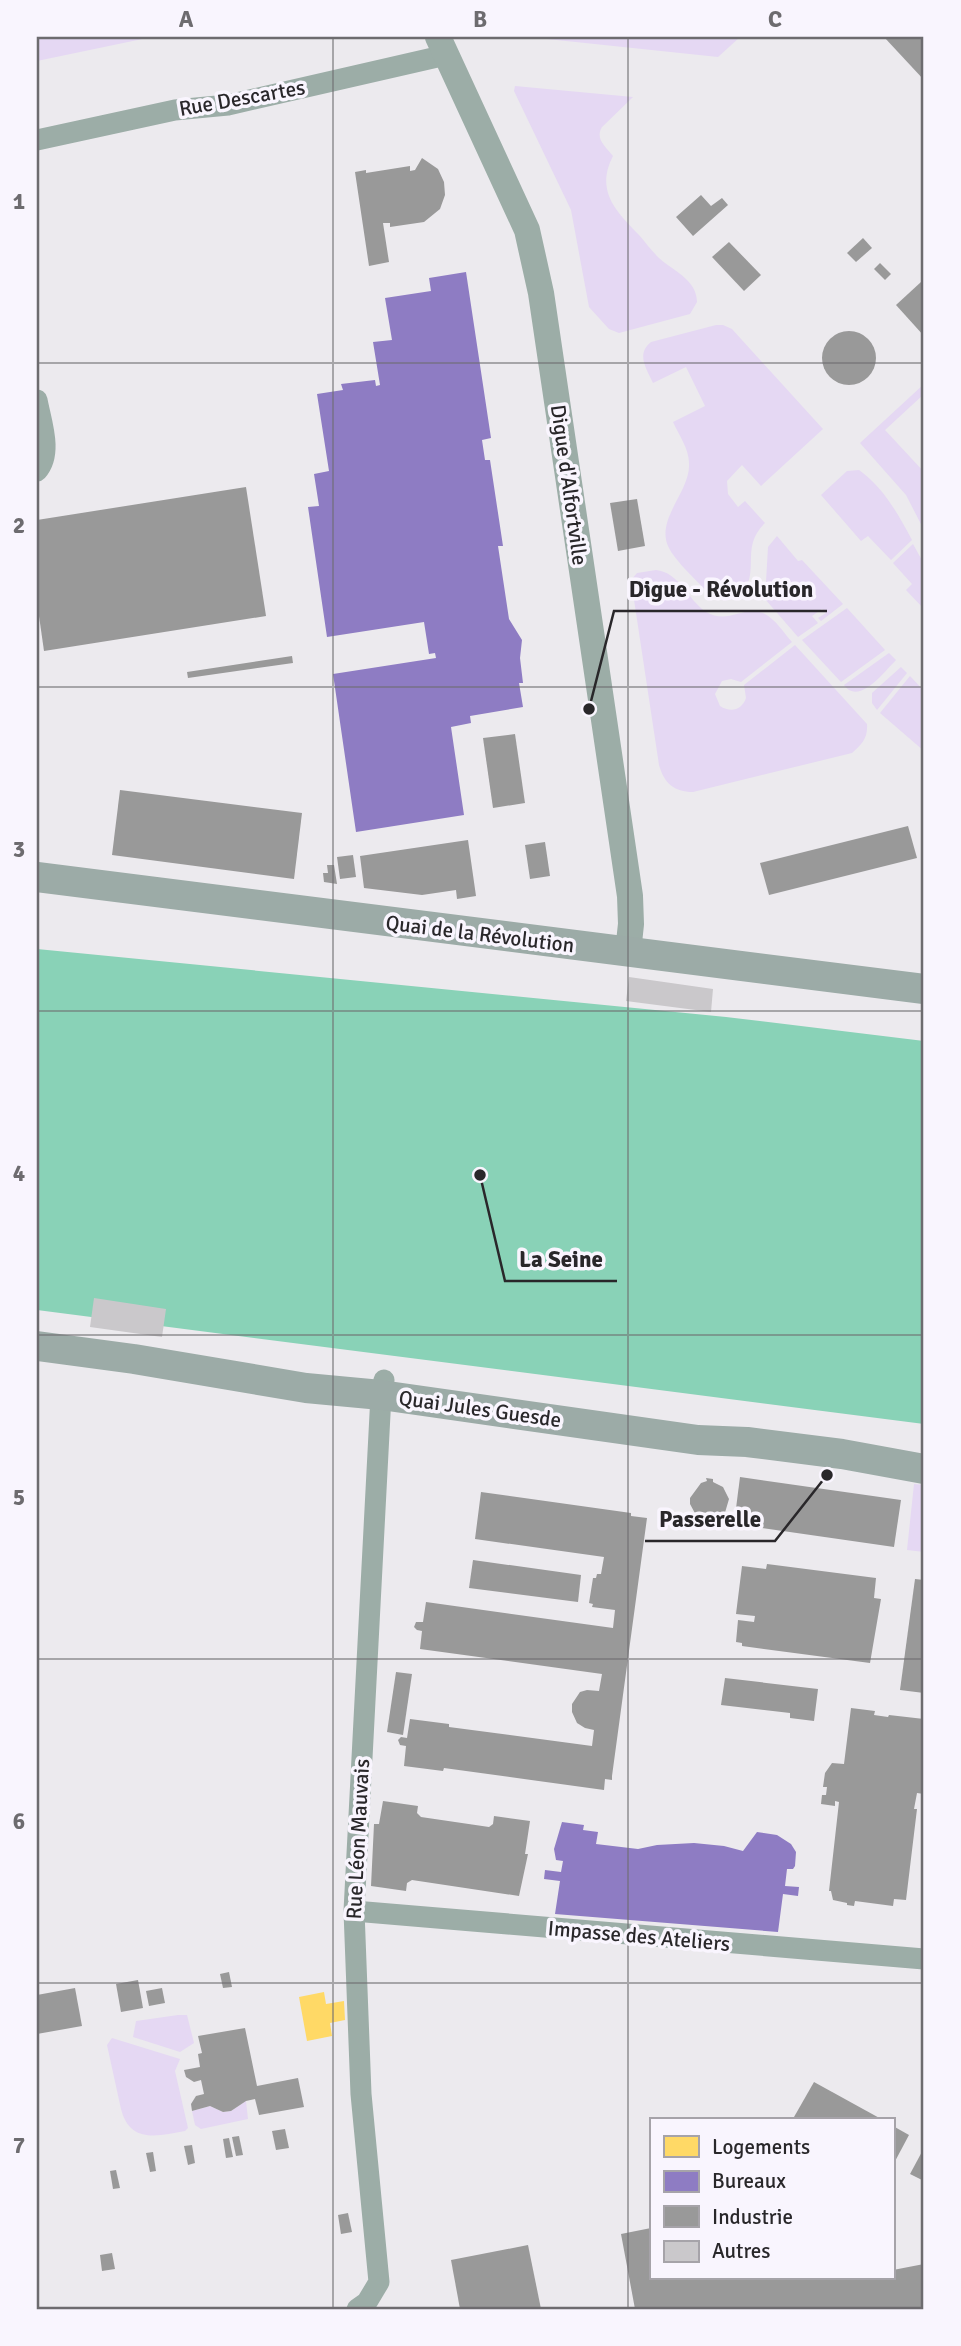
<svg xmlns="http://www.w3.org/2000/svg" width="961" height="2346" viewBox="0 0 961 2346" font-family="Signika,sans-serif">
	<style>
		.green { fill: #e5d8f3 }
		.water { fill: #89d2b7 }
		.homes { fill: #ffd966 }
		.offices { fill: #8e7cc3 }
		.industry { fill: #999 }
		.building { fill: #cac8cb }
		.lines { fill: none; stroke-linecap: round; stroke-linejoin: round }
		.minor { stroke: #9cada7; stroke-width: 21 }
		.tertiary { stroke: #9cada7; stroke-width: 26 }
		.secondary { stroke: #9caba7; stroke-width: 30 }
		.grid { fill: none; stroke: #6d6b6f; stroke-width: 2; stroke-opacity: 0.55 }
		.labels { text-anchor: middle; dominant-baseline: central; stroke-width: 7; stroke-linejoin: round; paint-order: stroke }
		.street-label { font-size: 21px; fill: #29272a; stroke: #f9f5fe }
		.leader { fill: none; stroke: #29272a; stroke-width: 2.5 }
		.callout-dot { fill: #29272a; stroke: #f9f5fe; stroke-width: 2.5 }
		.callout-label { font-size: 23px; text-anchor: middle; font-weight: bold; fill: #29272a; stroke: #f9f5fe; stroke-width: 7; stroke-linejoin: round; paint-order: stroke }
		.neatline { fill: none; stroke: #6d6b6f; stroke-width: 2.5 }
		.grid-label { font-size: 23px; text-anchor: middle; font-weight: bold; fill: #6d6b6f }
	</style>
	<rect width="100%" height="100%" fill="#eceaee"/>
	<g class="green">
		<polygon points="37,37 152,37 37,61"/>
		<polygon points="528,37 740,37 718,57"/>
		<path d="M515,86L633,97L602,127C595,139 605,146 613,156C595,191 616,211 639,235C647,244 655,256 665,263C679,273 697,283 697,302L690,314L619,333L609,329L589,307L571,210L514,91Z"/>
		<path d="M716,325H723L732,329L823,429L761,486L742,465L727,481L728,494L738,507L745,501L765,523C759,529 755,535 753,542C749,555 753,570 748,583C742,599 725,605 711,596C699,582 675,562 668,546C656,518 691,491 689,463C689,449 679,435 673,422L705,406L686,367L653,383C646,368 636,354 651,342Z"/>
		<polygon points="924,384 924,394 885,430 924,472 924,530 906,495 860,443"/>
		<path d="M859,470C884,488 898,514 912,540L891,560L868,536L861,541L821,495L847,471Z"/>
		<polygon points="777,536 798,561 802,560 843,604 821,621 818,618 826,613 822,609 812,616 818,623 798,637 765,599 768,547"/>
		<polygon points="913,544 924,564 924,609 906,590 912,584 893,563"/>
		<path d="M656,570C679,572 688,600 706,612C729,625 744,604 765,614C776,620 784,633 792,642L741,682L731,679L722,681L715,694L720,706C731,713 742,710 746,698L744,685L795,645L867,724C868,738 862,744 852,753L693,792C674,792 664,783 659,765L631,580L637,573Z"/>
		<polygon points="847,608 885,650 841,682 802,640"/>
		<path d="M889,653L896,660C884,672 859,706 844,685Z"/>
		<polygon points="901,667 907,673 877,710 872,703 872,693"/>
		<polygon points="910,676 924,691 924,751 880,713"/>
		<polygon points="914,1484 924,1485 924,1552 907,1550"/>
		<polygon points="178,2015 187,2015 194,2043 180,2052 133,2037 136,2021"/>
		<path d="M112,2038L180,2059L175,2071L188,2128L185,2131C158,2136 130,2144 121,2109L107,2045Z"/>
		<polygon points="246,2101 248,2119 201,2129 195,2125 192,2111 210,2106 223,2112 231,2111"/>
	</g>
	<polygon class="water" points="37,949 726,1017 924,1041 924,1424 37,1310"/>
	<polygon class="homes" points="324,1992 326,2004 344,2001 345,2020 330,2023 332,2036 307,2041 299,1997"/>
	<g class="offices">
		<polygon points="466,272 491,438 482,440 485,460 490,460 503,546 498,546 509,619 522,640 520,658 523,683 519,683 523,707 470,716 471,723 451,727 464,815 356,832 333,674 436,658 435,653 429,654 424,622 327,637 308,507 319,506 314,474 329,471 317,394 343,390 341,384 375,380 376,386 380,385 373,342 392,340 385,298 431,291 429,278"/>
		<polygon points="562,1822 584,1825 583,1830 598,1832 596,1844 638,1849 657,1845 694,1843 724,1846 743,1851 757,1832 777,1835 791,1844 796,1852 795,1866 793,1869 787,1869 785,1886 799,1887 798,1896 783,1894 778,1932 555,1914 560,1881 544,1879 545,1870 561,1872 563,1861 556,1860 554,1849"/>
	</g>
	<g class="industry">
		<polygon points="884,37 924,37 924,80"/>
		<polygon points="422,158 438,169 444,182 445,195 440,209 424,222 390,227 390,223 383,223 389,262 369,266 355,172 366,170 366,173 410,166 410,171 415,170"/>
		<polygon points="701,195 711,206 722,198 728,205 693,236 676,217"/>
		<polygon points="863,238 872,248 856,262 847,253"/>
		<polygon points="729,242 761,275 744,291 712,257"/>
		<polygon points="880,263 891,274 885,280 874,269"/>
		<polygon points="921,282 924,286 924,336 896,305"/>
		<circle cx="849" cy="358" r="27"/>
		<polygon points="246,487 266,616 44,651 37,602 37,520"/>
		<polygon points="637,499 645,546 618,551 610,503"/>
		<polygon points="292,656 293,663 188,678 187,672"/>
		<polygon points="515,734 525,803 493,808 483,738"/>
		<polygon points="120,790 302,813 294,879 112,855"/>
		<polygon points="908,826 917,858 769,895 760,863"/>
		<polygon points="468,840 476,896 457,899 456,890 422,895 364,888 360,856"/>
		<polygon points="545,842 550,876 530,879 525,845"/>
		<polygon points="353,855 356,877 340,879 337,857"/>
		<polygon points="327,865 334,865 337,884 324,882 323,873 328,873"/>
		<polygon points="740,1477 901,1500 894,1547 734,1524"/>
		<polygon points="706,1478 713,1479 713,1482 723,1487 729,1499 724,1516 710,1521 697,1517 690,1504 690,1498 701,1483 707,1481"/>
		<polygon points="481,1492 631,1513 631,1516 647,1518 612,1776 612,1780 605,1779 604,1790 444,1768 443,1771 404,1766 406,1746 400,1745 398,1740 401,1737 407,1738 410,1719 449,1724 449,1727 592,1746 594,1730 585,1728 577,1723 572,1712 572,1704 580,1692 587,1690 599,1691 602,1674 420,1649 422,1631 417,1630 414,1627 416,1622 423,1622 426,1602 613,1628 615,1610 592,1607 593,1604 589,1603 593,1578 596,1578 597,1574 601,1574 604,1557 475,1539"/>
		<polygon points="473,1560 581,1575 578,1602 469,1588"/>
		<polygon points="767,1564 876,1578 874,1598 881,1599 870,1663 742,1646 742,1643 736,1642 738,1620 754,1622 755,1616 736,1614 742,1566 766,1569"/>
		<polygon points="915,1579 924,1580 924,1693 900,1690"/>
		<polygon points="396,1672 412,1674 403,1735 387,1732"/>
		<polygon points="725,1678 818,1689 814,1721 790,1718 790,1713 721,1705"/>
		<polygon points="851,1708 875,1711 874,1715 888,1717 889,1715 924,1719 924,1730 921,1733 924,1733 924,1794 917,1793 914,1809 917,1809 906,1900 894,1899 893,1906 855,1901 854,1906 847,1905 847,1903 833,1900 831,1891 829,1891 839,1802 835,1801 835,1806 821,1804 822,1795 826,1795 827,1787 823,1787 825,1773 832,1763 844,1764"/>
		<polygon points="383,1801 418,1806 417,1813 421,1817 489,1827 493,1824 494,1816 530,1821 525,1854 528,1854 519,1896 412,1880 407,1883 406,1891 371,1886 374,1824 379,1824"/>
		<polygon points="229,1972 232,1987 223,1988 220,1974"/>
		<polygon points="138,1980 143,2008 121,2012 116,1984"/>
		<polygon points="75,1988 82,2026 37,2034 37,1995"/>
		<polygon points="162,1988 165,2003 149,2006 146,1991"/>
		<polygon points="245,2028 257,2086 298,2078 304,2107 259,2115 255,2099 246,2101 231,2111 223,2112 210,2106 192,2111 191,2104 196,2096 204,2094 201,2080 194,2082 186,2077 184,2070 200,2067 198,2054 202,2053 198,2036"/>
		<polygon points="814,2082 883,2120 800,2120 794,2117"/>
		<polygon points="893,2126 909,2135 893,2165"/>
		<polygon points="285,2129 289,2148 276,2150 272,2131"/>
		<polygon points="239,2136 243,2155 236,2156 232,2137"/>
		<polygon points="229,2138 233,2157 226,2158 223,2139"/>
		<polygon points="192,2145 195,2163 188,2165 184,2146"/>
		<polygon points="924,2148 924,2181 910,2174"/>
		<polygon points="153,2152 156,2171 150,2172 146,2153"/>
		<polygon points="116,2170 120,2188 113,2189 110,2171"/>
		<polygon points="348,2213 352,2232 341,2234 338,2215"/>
		<polygon points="651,2228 651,2278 893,2278 893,2270 924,2264 924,2309 635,2309 621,2234"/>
		<polygon points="528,2245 541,2309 460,2309 451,2260"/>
		<polygon points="112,2253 115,2269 102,2271 100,2255"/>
	</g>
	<g class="building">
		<polygon points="629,977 713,989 711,1012 626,1001"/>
		<polygon points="94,1298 166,1309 162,1337 90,1327"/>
	</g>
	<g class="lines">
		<g class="minor">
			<polyline points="37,140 175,110 228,105 446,55"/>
			<path d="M37,400C41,422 53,453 37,471"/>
			<polyline points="354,1911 924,1959"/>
			<polyline points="357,2309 367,2302 379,2282 361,2094 354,1911 381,1395 384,1380"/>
		</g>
		<polyline class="tertiary" points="438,37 527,230 541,293 630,896 631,924 628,952"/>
		<g class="secondary">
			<polyline points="37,877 924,989"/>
			<polyline points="37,1346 134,1359 306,1388 381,1395 698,1440 747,1442 842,1454 924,1469"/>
		</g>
	</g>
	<path class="grid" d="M333,37V2309M628,37V2309M37,363H924M37,687H924M37,1011H924M37,1335H924M37,1659H924M37,1983H924"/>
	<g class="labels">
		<g class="street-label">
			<text transform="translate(242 98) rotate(-10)">Rue Descartes</text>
			<text transform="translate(569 485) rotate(82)">Digue d'Alfortville</text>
			<text transform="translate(480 934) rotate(7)">Quai de la Révolution</text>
			<text transform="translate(480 1409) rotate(8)">Quai Jules Guesde</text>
			<text transform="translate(358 1839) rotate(-87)">Rue Léon Mauvais</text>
			<text transform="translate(639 1936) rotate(5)">Impasse des Ateliers</text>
		</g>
	</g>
	<path class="leader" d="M589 709L614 611H827M480 1175L505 1281H617M827 1475L775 1541H645"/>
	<g class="callout-dot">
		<circle cx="589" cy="709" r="7"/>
		<circle cx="480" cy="1175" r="7"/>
		<circle cx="827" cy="1475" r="7"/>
	</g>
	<g class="callout-label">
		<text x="721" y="597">Digue - Révolution</text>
		<text x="561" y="1267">La Seine</text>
		<text x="710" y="1527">Passerelle</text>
	</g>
	<rect width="961" height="2346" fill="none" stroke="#f9f5fe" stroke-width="77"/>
	<rect x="650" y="2118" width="245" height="161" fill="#f9f5fe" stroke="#a6a3a9" stroke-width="2"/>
	<rect x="664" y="2136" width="35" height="21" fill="#ffd966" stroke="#a6a3a9" stroke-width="2"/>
	<text x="712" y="2154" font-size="21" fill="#29272a">Logements</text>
	<rect x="664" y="2171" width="35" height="21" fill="#8e7cc3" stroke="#a6a3a9" stroke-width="2"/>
	<text x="712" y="2188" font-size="21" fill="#29272a">Bureaux</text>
	<rect x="664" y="2206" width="35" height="21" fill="#999999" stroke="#a6a3a9" stroke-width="2"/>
	<text x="712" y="2224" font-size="21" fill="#29272a">Industrie</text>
	<rect x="664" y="2241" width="35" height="21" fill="#cac8cb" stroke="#a6a3a9" stroke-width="2"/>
	<text x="712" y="2258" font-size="21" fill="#29272a">Autres</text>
	<rect x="38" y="38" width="884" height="2270" class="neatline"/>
	<g class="grid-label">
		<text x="186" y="27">A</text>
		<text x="480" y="27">B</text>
		<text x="775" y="27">C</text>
		<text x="19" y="209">1</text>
		<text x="19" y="533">2</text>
		<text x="19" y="857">3</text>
		<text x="19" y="1181">4</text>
		<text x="19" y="1505">5</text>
		<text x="19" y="1829">6</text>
		<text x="19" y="2153">7</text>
	</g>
</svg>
